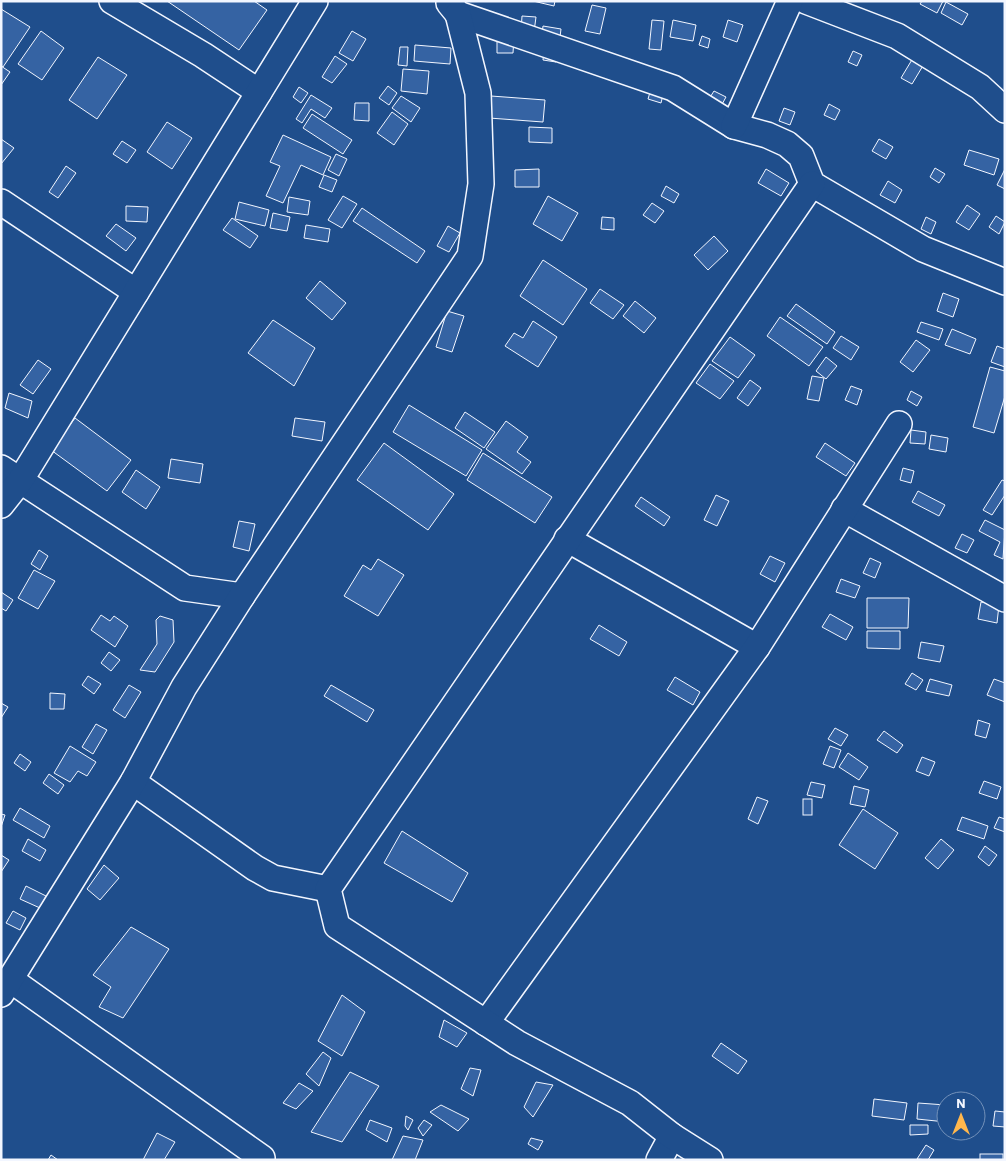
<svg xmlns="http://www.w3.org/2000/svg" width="1006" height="1161" viewBox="0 0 1006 1161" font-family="Barlow,sans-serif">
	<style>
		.building { fill: #3563a3; stroke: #f2f6ff }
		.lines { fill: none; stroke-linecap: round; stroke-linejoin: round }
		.minor-casing { stroke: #f2f6ff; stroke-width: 28 }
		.minor { stroke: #1f4e8c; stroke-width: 25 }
	</style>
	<rect width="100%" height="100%" fill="#1f4e8c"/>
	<g class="building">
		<polygon points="167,1 254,1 267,10 239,50"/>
		<polygon points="533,1 555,1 554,6"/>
		<polygon points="922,1 943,1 937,13 920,4"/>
		<polygon points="946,2 968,14 962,25 941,13"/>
		<polygon points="592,5 606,8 600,34 585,31"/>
		<polygon points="1,9 30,27 3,67 1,66"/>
		<polygon points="522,16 536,17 534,32 521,31"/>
		<polygon points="652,20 664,21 661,50 649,49"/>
		<polygon points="673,20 696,25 693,41 670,37"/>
		<polygon points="728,20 743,25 737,42 723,37"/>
		<polygon points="543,26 561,29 559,45 541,42"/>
		<polygon points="41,31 64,48 42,80 18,64"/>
		<polygon points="352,31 366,39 353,61 339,53"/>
		<polygon points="702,36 710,39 708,48 699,45"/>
		<polygon points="497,37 514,37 513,53 497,53"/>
		<polygon points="415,45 451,48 450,64 414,61"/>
		<polygon points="400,47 408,47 407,66 398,65"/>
		<polygon points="544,48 558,49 556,62 543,60"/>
		<polygon points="853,51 862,55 857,66 848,62"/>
		<polygon points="335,56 347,64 332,83 322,77"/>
		<polygon points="98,57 127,75 97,119 69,100"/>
		<polygon points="913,58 924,64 912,84 901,78"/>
		<polygon points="1,66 10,72 1,85"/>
		<polygon points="403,69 429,71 427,94 401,91"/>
		<polygon points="655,75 667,78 661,103 648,99"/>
		<polygon points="388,86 397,93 389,105 379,98"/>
		<polygon points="299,87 308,93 301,103 293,97"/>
		<polygon points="714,91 726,97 720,108 707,102"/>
		<polygon points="311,95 332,108 325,118 311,109 302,123 296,119"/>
		<polygon points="401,96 420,108 411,122 392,108"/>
		<polygon points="491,96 545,100 543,122 489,118"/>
		<polygon points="355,103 369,103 369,121 354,120"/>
		<polygon points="829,104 840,110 835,120 824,115"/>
		<polygon points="784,108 795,112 790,125 779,121"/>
		<polygon points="392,112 408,124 394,145 377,133"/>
		<polygon points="312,114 352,140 343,154 303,128"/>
		<polygon points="167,122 192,138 172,169 147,152"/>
		<polygon points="529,127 552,128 552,143 529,142"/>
		<polygon points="283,135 331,157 323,175 301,165 283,203 266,196 280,166 270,162"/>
		<polygon points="1,139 14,148 1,164"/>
		<polygon points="879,139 893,147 886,159 872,151"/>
		<polygon points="122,141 136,150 127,163 113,154"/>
		<polygon points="969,150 999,159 994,175 964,165"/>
		<polygon points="336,154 347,159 339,176 328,170"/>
		<polygon points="66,166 76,173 58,198 49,192"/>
		<polygon points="935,168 945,174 939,183 930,177"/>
		<polygon points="539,169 539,187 515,187 515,170"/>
		<polygon points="766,169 789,183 781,196 758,183"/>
		<polygon points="1005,169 1005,189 997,185"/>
		<polygon points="324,175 337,180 332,192 319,187"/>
		<polygon points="888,181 902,190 895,203 880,195"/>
		<polygon points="666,186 679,194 674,203 661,196"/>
		<polygon points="343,196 357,204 342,228 328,220"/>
		<polygon points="548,196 578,213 562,241 533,224"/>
		<polygon points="289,197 310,201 308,215 287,212"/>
		<polygon points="239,202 269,210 265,226 235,219"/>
		<polygon points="652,203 664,211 655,223 643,215"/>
		<polygon points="967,205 980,214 969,230 956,222"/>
		<polygon points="126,206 148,207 147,222 126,221"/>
		<polygon points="362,208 425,251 417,263 353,221"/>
		<polygon points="273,213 290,217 287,231 270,228"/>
		<polygon points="996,216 1005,222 999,234 989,227"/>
		<polygon points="602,217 614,218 614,230 601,229"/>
		<polygon points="926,217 936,222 931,234 921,229"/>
		<polygon points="232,218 258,236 250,248 223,230"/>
		<polygon points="116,224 136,238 126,251 106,236"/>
		<polygon points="306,225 330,229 328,242 304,238"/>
		<polygon points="448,226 460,233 449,252 437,246"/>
		<polygon points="714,236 728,251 708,270 694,255"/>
		<polygon points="543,260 587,289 563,325 520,296"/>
		<polygon points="320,281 346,303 332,320 306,298"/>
		<polygon points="600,289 624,305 613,319 590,303"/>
		<polygon points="943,293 959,299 953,317 937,311"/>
		<polygon points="635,301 656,318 644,333 623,316"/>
		<polygon points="796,304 835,332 827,344 787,316"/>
		<polygon points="447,311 464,316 452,352 436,347"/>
		<polygon points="780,317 823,347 809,366 767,336"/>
		<polygon points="273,320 315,348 294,386 248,353"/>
		<polygon points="533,321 557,337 538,367 505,346 514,333 523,338"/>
		<polygon points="921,322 943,329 939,340 917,332"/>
		<polygon points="952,329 976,339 970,354 945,345"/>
		<polygon points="841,336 859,347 851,360 833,348"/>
		<polygon points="730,337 755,355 738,378 712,361"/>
		<polygon points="916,340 930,350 913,372 900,362"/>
		<polygon points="997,346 1005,349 1005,367 991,362"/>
		<polygon points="826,357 837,366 826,379 816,371"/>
		<polygon points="38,360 51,369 33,394 20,385"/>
		<polygon points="710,364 734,381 720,399 696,383"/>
		<polygon points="990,367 1005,371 1005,396 994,433 973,427"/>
		<polygon points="812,376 824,378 819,401 807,399"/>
		<polygon points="750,380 761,388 748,406 737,398"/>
		<polygon points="851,386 862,390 857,405 845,400"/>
		<polygon points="911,391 922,397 917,406 907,400"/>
		<polygon points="9,393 32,401 28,418 5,408"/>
		<polygon points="409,405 482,450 466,476 393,432"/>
		<polygon points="465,412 495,432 484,448 455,428"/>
		<polygon points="75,418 131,460 107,491 51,450"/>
		<polygon points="295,418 325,422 322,441 292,436"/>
		<polygon points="506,421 528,437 517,452 531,462 522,474 486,449"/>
		<polygon points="911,430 926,432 925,444 910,443"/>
		<polygon points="931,435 948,438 946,452 929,449"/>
		<polygon points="384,443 454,494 428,530 357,480"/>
		<polygon points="825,443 855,463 846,476 816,457"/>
		<polygon points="483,453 552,497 535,523 467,480"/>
		<polygon points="171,459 203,464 200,483 168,478"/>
		<polygon points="903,468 914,471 911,483 900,480"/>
		<polygon points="136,470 160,487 146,509 122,492"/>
		<polygon points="1002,480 1005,481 1005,495 992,515 983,510"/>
		<polygon points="918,491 945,505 939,516 912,502"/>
		<polygon points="716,495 729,501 717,526 704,520"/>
		<polygon points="641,497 670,517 664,526 635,506"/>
		<polygon points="985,520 1005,530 1003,559 994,555 1000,542 979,531"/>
		<polygon points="239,521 255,524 249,551 233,547"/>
		<polygon points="962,534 974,540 967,553 955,548"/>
		<polygon points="39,550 48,556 40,570 31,564"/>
		<polygon points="770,556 785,563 775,582 760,574"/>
		<polygon points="870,558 881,563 875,578 863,573"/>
		<polygon points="378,559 404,575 378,616 344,596 363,565 371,570"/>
		<polygon points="34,570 55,581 38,609 18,598"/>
		<polygon points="841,579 860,586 855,598 836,592"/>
		<polygon points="1,592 13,600 6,611 1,608"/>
		<polygon points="867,598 909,598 908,628 867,628"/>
		<polygon points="981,602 999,605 997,623 978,619"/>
		<polygon points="830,614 853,627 846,640 822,627"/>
		<polygon points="101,615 110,621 114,616 128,626 115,647 91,630"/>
		<polygon points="160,616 173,620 174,642 155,672 140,670 157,644 156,620"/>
		<polygon points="599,625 627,642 619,656 590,639"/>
		<polygon points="867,631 900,631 900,649 867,648"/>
		<polygon points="921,642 944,646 940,662 918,658"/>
		<polygon points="109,652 120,660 111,671 101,663"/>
		<polygon points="912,673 923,680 916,690 905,684"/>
		<polygon points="88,676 101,684 94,694 82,685"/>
		<polygon points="675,677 700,692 693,705 667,690"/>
		<polygon points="930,679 952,685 949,696 926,691"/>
		<polygon points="994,679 1005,683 1005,702 987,695"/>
		<polygon points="129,685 141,692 125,718 113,710"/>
		<polygon points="331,685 374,710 367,722 324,696"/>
		<polygon points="50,693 65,694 64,709 50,709"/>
		<polygon points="1,703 8,707 1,718"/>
		<polygon points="978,720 990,724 986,738 975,735"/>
		<polygon points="96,724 107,730 93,754 82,747"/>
		<polygon points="835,728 848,735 841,746 828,739"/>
		<polygon points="884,731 903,745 897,753 877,740"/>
		<polygon points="70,746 96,762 87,776 78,771 70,782 54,773"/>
		<polygon points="830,746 841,750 834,768 823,764"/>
		<polygon points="848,753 868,767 859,780 839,767"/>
		<polygon points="20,754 31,762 25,771 14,763"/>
		<polygon points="922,757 935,762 929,776 916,771"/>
		<polygon points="49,774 64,785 58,794 43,783"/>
		<polygon points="984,781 1001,787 997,799 979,793"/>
		<polygon points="811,782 825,785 822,798 807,795"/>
		<polygon points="854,786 869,790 865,807 850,804"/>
		<polygon points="757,797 768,801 758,824 748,819"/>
		<rect x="803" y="799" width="9" height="16"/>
		<polygon points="20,808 50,826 44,838 13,820"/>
		<polygon points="863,809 898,833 875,869 839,845"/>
		<polygon points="1,814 5,815 1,827"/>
		<polygon points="962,817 988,826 984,839 957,830"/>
		<polygon points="999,817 1005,819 1005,832 994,828"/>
		<polygon points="402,831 468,873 452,902 384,863"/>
		<polygon points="28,839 46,850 40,861 22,851"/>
		<polygon points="941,839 954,850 938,869 925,858"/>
		<polygon points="985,846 997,855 989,866 978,857"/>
		<polygon points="1,855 9,860 1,872"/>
		<polygon points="104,865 119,878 100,900 87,889"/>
		<polygon points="26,886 46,896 40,908 20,899"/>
		<polygon points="13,911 26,918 20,930 6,923"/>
		<polygon points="131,927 169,949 123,1018 99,1007 111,987 93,975"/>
		<polygon points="342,995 365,1012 342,1056 318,1041"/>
		<polygon points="444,1020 467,1033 457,1047 439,1037"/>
		<polygon points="721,1043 747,1061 738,1074 712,1056"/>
		<polygon points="323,1052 331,1058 319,1086 306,1074"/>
		<polygon points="470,1068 481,1070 473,1096 461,1089"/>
		<polygon points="350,1072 379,1086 342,1142 311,1132"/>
		<polygon points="536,1082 553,1085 533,1117 524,1107"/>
		<polygon points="299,1083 313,1091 296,1109 283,1103"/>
		<polygon points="874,1099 907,1103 904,1120 872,1116"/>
		<polygon points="918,1103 946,1105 946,1122 917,1119"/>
		<polygon points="441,1105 469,1119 458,1131 430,1112"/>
		<polygon points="995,1111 1005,1112 1005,1127 993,1126"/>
		<polygon points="406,1116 413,1120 408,1130 405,1126"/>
		<polygon points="370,1120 392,1128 387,1142 366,1130"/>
		<polygon points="424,1120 432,1125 423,1136 418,1128"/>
		<polygon points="910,1125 928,1125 928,1134 910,1135"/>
		<polygon points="157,1133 175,1142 164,1160 143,1160"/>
		<polygon points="403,1136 423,1140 415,1160 392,1160"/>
		<polygon points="531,1138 543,1141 538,1150 528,1144"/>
		<polygon points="926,1145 934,1150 928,1160 917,1159"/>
		<rect x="980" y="1154" width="23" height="6"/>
		<polygon points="51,1155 58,1160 48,1160"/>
	</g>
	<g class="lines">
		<defs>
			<g id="minor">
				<polyline points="112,1 203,55 259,92"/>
				<polyline points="806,1 897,36 980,87 1005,110"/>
				<polyline points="449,3 458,14 673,88 734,126 767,135 787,144 801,156 812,184 923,249 1005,282"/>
				<polyline points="734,126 790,1"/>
				<polyline points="1,202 136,292"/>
				<polyline points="1,468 185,588 242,596"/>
				<polyline points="1,505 20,481 315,1"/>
				<polyline points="844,509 1005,599"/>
				<polyline points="567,539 757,647"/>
				<polyline points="133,782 255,868 273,878 328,889"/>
				<polyline points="11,980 262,1158"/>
				<polyline points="1,994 133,782 184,687 242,596 470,256 481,184 478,93 458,14"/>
				<polyline points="486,1023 757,647 899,424"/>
				<polyline points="659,1160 672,1136"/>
				<polyline points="710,1160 672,1136 630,1103 517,1043 337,926 328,889 812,184"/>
			</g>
		</defs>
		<use href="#minor" class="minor-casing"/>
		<use href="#minor" class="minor"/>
	</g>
	<rect width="1006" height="1161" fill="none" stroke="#f2f6ff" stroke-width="5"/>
	<g transform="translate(961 1116)"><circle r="24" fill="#1f4e8c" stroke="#7391ba"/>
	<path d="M0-4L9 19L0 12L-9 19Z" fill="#ffb74d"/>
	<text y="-8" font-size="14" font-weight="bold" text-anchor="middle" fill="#f2f6ff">N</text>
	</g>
</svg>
